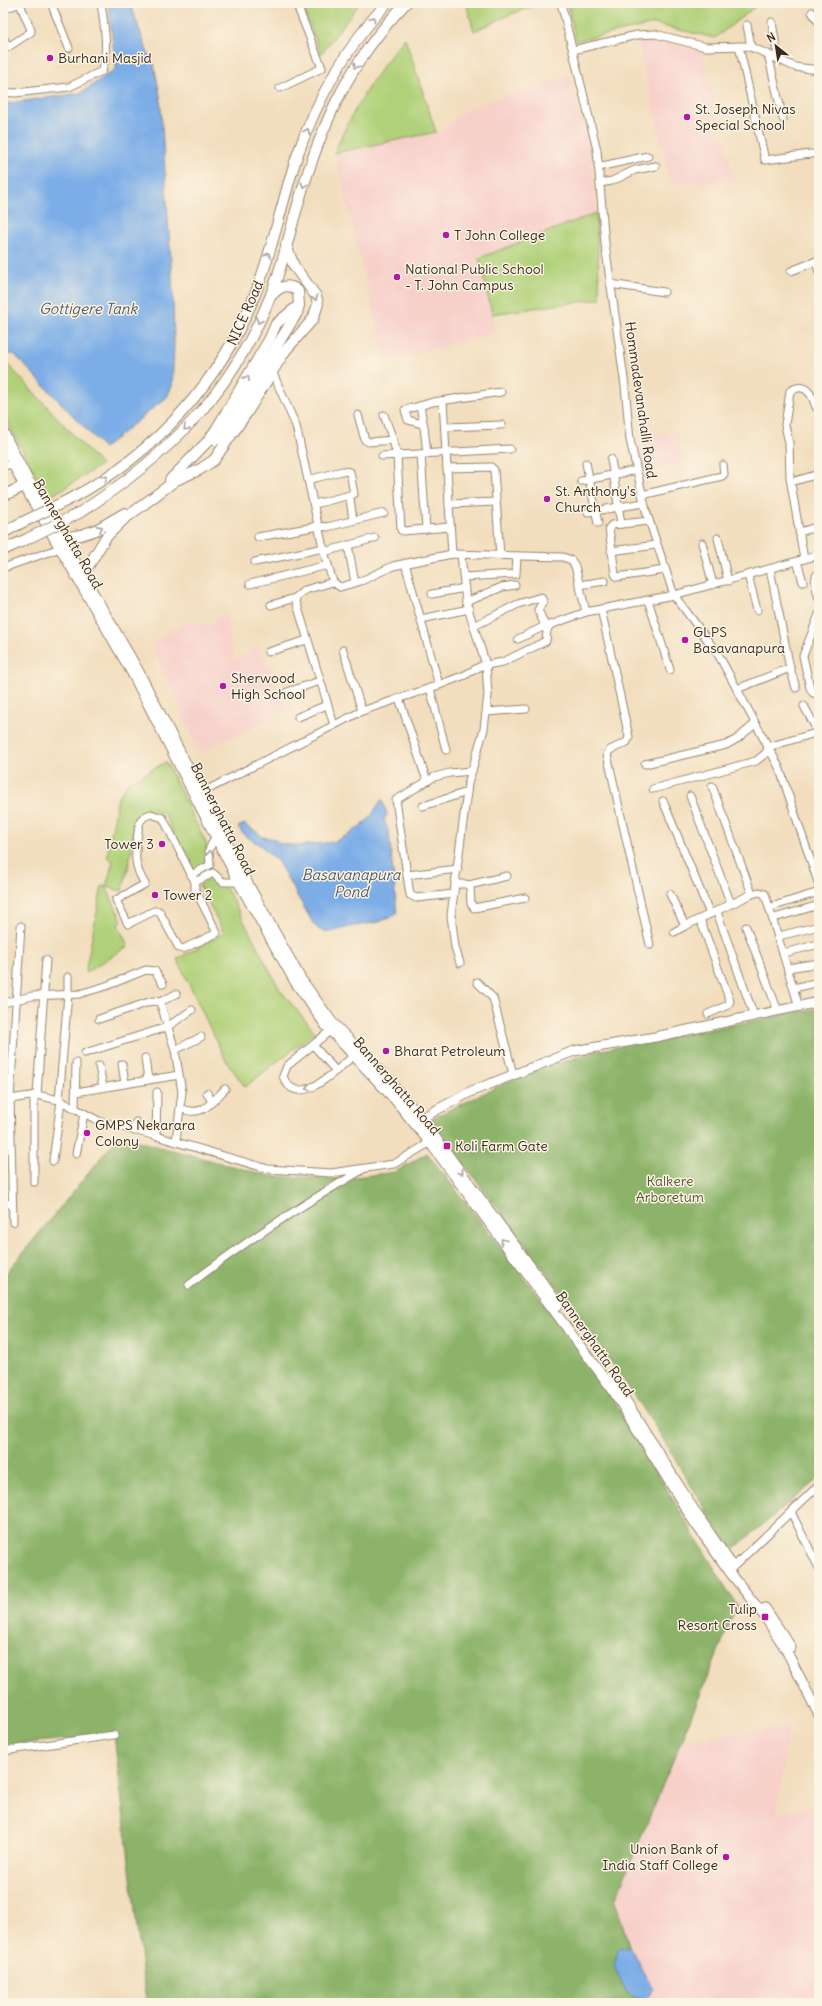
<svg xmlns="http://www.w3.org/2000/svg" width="822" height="2006" viewBox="0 0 822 2006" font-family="Delius,sans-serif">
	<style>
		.built { fill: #f7d0ca }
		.green { fill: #b0d179; stroke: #767e4c }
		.forest { fill: #8cb369; stroke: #646e44 }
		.water { fill: #7cade7; stroke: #5c6c82 }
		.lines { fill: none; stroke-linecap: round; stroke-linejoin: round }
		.minor-casing { stroke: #96846e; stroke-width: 9 }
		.major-casing { stroke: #96846e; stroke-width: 11 }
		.highway-casing { stroke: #96846e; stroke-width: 12 }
		.minor { stroke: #fff; stroke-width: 7 }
		.major { stroke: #fff; stroke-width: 9 }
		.highway { stroke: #fff; stroke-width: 10 }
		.highway-bridge-casing { stroke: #96846e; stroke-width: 12; stroke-linecap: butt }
		.highway-bridge { stroke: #fff; stroke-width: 10 }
		.oneway { stroke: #a79f9a }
		.poi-dot { fill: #b5179e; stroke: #fcf5e5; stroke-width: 1.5 }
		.labels { text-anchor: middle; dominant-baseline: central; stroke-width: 3; stroke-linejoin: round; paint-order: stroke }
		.poi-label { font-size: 14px; fill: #3b2a1e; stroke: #fcf5e5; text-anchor: start }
		.street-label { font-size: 14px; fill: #3b2a1e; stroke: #fcf5e5 }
		.park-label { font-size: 14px; fill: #585435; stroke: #fcf5e5 }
		.water-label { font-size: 15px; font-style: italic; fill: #525864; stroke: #fcf5e5 }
	</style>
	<rect width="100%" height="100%" fill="#fcf5e5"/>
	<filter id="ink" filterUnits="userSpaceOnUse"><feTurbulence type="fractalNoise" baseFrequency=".025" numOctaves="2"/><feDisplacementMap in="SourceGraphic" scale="8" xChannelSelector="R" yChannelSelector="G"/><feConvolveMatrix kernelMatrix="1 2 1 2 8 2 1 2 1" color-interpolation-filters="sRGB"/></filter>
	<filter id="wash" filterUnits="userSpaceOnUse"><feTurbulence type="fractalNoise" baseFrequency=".012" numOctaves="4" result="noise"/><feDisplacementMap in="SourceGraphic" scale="16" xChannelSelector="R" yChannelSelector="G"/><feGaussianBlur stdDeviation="0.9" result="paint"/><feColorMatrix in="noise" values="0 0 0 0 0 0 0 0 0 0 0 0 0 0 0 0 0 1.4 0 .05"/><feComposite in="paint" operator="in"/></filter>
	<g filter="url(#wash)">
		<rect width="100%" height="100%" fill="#f2debe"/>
		<g class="built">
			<polygon points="637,39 655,39 702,52 735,182 671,184"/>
			<polygon points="570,75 590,152 596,213 479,258 496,332 386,362 334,153 441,131 467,109"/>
			<polygon points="678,433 682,464 642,473 635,436"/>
			<polygon points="226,614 234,661 258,647 288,710 200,752 151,644 187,622 214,624 219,616"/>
			<polygon points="789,1726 777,1815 819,1805 819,2003 647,2003 615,1900 681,1741"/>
		</g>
		<g class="green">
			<polygon points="301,3 360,3 321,54"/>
			<polygon points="466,3 543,3 511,14 474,31"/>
			<polygon points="567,3 760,3 715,38 654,24 576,41"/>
			<path d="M405,38L436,132L334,153C352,111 375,73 405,38Z"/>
			<polygon points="596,213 600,299 492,314 479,258"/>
			<polygon points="4,360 101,465 48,498 3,414"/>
			<polygon points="166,762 206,843 207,862 192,871 165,815 153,810 144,811 136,819 129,865 122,891 106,887 122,921 118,924 128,946 85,973 102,886 106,887 113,861 107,857 118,797 129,782"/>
			<polygon points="215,877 227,889 280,990 315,1032 245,1087 225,1059 177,959 224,933 199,885"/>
		</g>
		<g class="forest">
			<polygon points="819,1008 819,1478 731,1551 652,1421 582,1320 430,1119 524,1074 597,1051"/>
			<polygon points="119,1136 269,1176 341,1179 395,1172 427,1153 592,1365 737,1606 615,1900 647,2003 146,2003 114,1735 3,1745 3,1277"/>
		</g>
		<g class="water">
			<polygon points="108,3 130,3 147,51 154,64 160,96 173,293 174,345 172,386 167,397 104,448 14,354 3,354 3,104 81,93 116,69"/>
			<path d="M382,799L387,814L384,821L389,832L397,914L379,922L354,926L330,932L319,930L313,923L278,862L261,846L244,835L238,827L245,824C250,830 257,830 262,837L275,839L278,843L298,846L334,842L350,834L369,819Z"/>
			<polygon points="619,1947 621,1949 628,1947 635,1955 653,1989 646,2002 627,1993 614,1966"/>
		</g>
	</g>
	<g filter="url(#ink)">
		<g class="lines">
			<defs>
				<g id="minor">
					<polyline points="51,3 69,48"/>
					<polyline points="561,3 597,150 605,244 625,386 630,440 646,511 674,595 718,654 779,767 819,885"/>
					<polyline points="3,9 22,3"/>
					<polyline points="812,12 817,20 819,20"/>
					<polyline points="772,22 778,59"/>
					<polyline points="747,25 751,47"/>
					<polyline points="3,37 8,47 3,49"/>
					<polyline points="739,46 765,160 811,154"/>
					<polyline points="8,47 31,32 31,30 20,4"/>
					<polyline points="573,50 637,35 655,34 706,47 746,46 756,49 795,67 819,70"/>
					<polyline points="768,54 783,119"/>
					<polyline points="280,88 322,68 296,3"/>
					<path d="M3,92L15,93L69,87L102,71C109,48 104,26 101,3"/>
					<polyline points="598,167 648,156"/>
					<polyline points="600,183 612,181 635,170 656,166"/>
					<polyline points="816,262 819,272"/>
					<polyline points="791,271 819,260"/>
					<polyline points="610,284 664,292"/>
					<polyline points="272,371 296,426 324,552 333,582 340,587 361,581 393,566 452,554 563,557 571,560 575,566 586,612 674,595 819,555"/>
					<polyline points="443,401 452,554"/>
					<polyline points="420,406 424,427"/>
					<polyline points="358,415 365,440 369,442 393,440 397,455 401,530 403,531 450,527"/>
					<polyline points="384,415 393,440"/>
					<polyline points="445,427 502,425"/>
					<polyline points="421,454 426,529"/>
					<polyline points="427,454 424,427 422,424 408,420 405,410 433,402 501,392"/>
					<polyline points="382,456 510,449"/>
					<polyline points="611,459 621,524"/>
					<polyline points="586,463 598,523"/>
					<polyline points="3,466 13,464"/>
					<polyline points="447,468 491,467 494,470 500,556"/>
					<polyline points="308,480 342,471 350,472 354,494 315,504"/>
					<polyline points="581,481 637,470"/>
					<polyline points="791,482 819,474"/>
					<polyline points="642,495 722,476 724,474 723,465"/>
					<polyline points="350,499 353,520"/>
					<polyline points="449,504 496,502"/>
					<polyline points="588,512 644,503"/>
					<polyline points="649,521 612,525 609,528 615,574 617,577 665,570"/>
					<polyline points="800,532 819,526"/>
					<polyline points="258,537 319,526 327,527 384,513"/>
					<polyline points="718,538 728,581"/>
					<polyline points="702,543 713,585"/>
					<polyline points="348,545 355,583"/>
					<polyline points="611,551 656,545"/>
					<polyline points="324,552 375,538"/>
					<path d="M804,559L790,478L789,443L785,425L790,391C806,381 812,395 816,407"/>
					<polyline points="797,561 803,582"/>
					<polyline points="255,562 324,548"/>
					<polyline points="3,568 60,548"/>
					<path d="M819,572C812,578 817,591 819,599"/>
					<polyline points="748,575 757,610"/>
					<polyline points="464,577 516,574 517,556"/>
					<polyline points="250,584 328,565"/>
					<polyline points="579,585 605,581"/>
					<polyline points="432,594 465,588"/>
					<polyline points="295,598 334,725"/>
					<polyline points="648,600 670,670"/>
					<polyline points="466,602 502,587 515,585"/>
					<polyline points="271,605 295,598 305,590 333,582"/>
					<polyline points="601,609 629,737 627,742 610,750 607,754 650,945"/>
					<polyline points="819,614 803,656 810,688 813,693 819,695"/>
					<polyline points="421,619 469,609"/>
					<polyline points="474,626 518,604 541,597 543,601 538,610 547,630"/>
					<polyline points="518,639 545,626"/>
					<polyline points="343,650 362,711"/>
					<polyline points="268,652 307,640"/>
					<polyline points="790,668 796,688"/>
					<polyline points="439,685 465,675 481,666 503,662 546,641 547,630 550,625 586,612"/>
					<polyline points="430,688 446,750"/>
					<polyline points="737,689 790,668 770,569"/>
					<polyline points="287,692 320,681"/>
					<polyline points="399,698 427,781"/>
					<polyline points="804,706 818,732"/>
					<polyline points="487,712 526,709"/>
					<polyline points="298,717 327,705"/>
					<polyline points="645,764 726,745 737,739 755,724"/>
					<polyline points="712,786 752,894"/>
					<polyline points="653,789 756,761 766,753 768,747 819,732"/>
					<polyline points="197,795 362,711 439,685 405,563"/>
					<polyline points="690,796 731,904"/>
					<polyline points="663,801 710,914"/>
					<polyline points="423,806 467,792"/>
					<path d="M151,814L163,818L195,882V889L217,933L183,949L179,948L159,911H154L128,924L116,900L145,884C133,865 135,854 138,832C139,823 140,817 151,814Z"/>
					<polyline points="191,875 210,865 209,850 215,837"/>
					<polyline points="407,875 458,869"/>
					<polyline points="195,882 213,873 223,882 239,882"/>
					<polyline points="456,884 466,884 470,887 471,904 474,908 525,898"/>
					<polyline points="469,885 507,876"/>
					<polyline points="454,894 416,898 410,895 396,800 434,777 450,773 472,771"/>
					<polyline points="670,894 685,926 752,894 759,892 765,894 799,1007"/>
					<polyline points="771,907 819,892"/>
					<polyline points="718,915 754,1016"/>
					<polyline points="774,918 819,905"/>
					<polyline points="700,919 730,1001 728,1005 708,1014"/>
					<polyline points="746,927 778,1011"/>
					<polyline points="674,932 685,926"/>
					<polyline points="779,936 819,926"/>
					<polyline points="784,953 819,944"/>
					<polyline points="460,963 455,947 451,915 468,784 484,729 488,695 486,665 466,602 461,555"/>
					<polyline points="788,968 819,963"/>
					<polyline points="477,982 493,998 513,1074"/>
					<polyline points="794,988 819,982"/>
					<polyline points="160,1002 176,994"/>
					<polyline points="3,1003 32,996 79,994 106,986 146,970 155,971 163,984"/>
					<polyline points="99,1019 152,1001 160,1002 175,1050 182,1092 176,1141"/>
					<path d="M330,1031L287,1066L283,1076C296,1112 338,1069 353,1056"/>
					<polyline points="313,1045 336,1071"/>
					<polyline points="175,1050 201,1037"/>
					<polyline points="85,1053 167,1027 192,1010"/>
					<polyline points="145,1058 148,1080"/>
					<polyline points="122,1064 125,1083"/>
					<polyline points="99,1066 103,1087"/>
					<polyline points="76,1092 179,1075"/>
					<polyline points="207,1093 212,1102"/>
					<polyline points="34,1095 34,1182"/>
					<polyline points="37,1095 46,960"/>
					<polyline points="3,1100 37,1095 59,1100 99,1121 156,1136 268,1169 331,1173 394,1164 434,1140"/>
					<polyline points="59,1100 68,994 68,977"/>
					<path d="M180,1108C202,1118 210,1104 225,1089"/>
					<polyline points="75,1109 76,1063"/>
					<polyline points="134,1131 136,1122"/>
					<polyline points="156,1136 157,1092"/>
					<polyline points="76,1154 84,1114"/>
					<polyline points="53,1161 61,1101"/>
					<polyline points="3,1205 12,1203"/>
					<polyline points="13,1222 10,1098 21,926"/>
					<path d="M189,1285C245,1241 300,1206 362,1170"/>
					<polyline points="791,1512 819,1568"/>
					<polyline points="730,1570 819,1485"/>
					<polyline points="3,1751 114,1735"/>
				</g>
				<g id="major">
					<polyline points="3,431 27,478 138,670 247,882 301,979 332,1022 383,1074 421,1118 559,1305"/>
					<polyline points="3,444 24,486 132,673 240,885 295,982 326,1026 395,1100 430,1143 612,1389 694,1522 729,1571 765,1617 785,1648 819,1715"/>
					<polyline points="416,1121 472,1091 574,1051 655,1037 819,1002"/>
					<polyline points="611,1377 696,1513 732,1565"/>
					<polyline points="765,1608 791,1647"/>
				</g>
				<g id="highway">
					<path d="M216,440L227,427L297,313L299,305L298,291C288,282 279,287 271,296"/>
					<polyline points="170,480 208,441 217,428 270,338 276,324 299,305"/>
					<polyline points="3,496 30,483"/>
					<path d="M72,498C156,453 221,381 256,292C273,248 282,201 297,156C317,99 346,47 387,3"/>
					<path d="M79,513C166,457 231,395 270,297C283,266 289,233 299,201C322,123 349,62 406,3"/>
					<polyline points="3,533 17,525"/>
					<polyline points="55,539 81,535 96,530 125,513"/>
					<polyline points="3,550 25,540"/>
					<polyline points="78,578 89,565 106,537 123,520 176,480 199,470 214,460 246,414 285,351 313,319 318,304 316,296 294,266 286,245"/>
				</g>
			</defs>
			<use href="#minor" class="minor-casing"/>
			<use href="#major" class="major-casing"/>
			<use href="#highway" class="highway-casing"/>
			<use href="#minor" class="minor"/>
			<use href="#major" class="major"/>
			<use href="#highway" class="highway"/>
			<defs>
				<g id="highway-bridge">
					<polyline points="17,525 72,498"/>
					<polyline points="25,540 79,513"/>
				</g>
			</defs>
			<use href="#highway-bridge" class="highway-bridge-casing"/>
			<use href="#highway-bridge" class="highway-bridge"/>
		</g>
		<defs><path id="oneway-chevron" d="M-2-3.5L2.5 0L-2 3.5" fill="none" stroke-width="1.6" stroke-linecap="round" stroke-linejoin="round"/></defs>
		<g class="oneway">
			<use href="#oneway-chevron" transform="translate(373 19) rotate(-49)"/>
			<use href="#oneway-chevron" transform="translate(356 66) rotate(124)"/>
			<use href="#oneway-chevron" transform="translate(307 131) rotate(-68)"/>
			<use href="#oneway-chevron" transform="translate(304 185) rotate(108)"/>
			<use href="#oneway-chevron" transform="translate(268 255) rotate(-74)"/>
			<use href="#oneway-chevron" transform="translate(315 298) rotate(67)"/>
			<use href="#oneway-chevron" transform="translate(259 321) rotate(113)"/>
			<use href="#oneway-chevron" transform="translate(247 378) rotate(-61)"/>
			<use href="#oneway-chevron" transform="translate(186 428) rotate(133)"/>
			<use href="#oneway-chevron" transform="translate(105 478) rotate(-33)"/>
			<use href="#oneway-chevron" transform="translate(100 528) rotate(-28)"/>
			<use href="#oneway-chevron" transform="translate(210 853) rotate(-88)"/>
			<use href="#oneway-chevron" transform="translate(308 1088) rotate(159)"/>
			<use href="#oneway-chevron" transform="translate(461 1172) rotate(53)"/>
			<use href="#oneway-chevron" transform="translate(503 1241) rotate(-127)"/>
		</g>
	</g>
	<g class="poi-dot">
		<circle cx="50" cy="58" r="4"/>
		<circle cx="687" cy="117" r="4"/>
		<circle cx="446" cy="235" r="4"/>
		<circle cx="397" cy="277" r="4"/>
		<circle cx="547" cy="499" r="4"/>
		<circle cx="685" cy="640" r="4"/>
		<circle cx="223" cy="686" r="4"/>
		<circle cx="162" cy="844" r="4"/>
		<circle cx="155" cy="895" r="4"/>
		<circle cx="386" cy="1051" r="4"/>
		<circle cx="87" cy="1133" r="4"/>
		<rect x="443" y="1142" width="8" height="8" rx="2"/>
		<rect x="761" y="1613" width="8" height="8" rx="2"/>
		<circle cx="726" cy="1857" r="4"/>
	</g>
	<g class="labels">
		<g class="poi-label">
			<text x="58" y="58">Burhani Masjid</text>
			<text x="695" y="109">St. Joseph Nivas<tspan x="695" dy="16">Special School</tspan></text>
			<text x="454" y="235">T John College</text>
			<text x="405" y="269">National Public School<tspan x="405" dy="16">- T. John Campus</tspan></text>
			<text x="555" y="491">St. Anthony's<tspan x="555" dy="16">Church</tspan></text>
			<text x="693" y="632">GLPS<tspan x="693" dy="16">Basavanapura</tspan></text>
			<text x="231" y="678">Sherwood<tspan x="231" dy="16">High School</tspan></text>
			<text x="154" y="844" text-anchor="end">Tower 3</text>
			<text x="163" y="895">Tower 2</text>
			<text x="394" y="1051">Bharat Petroleum</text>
			<text x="95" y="1125">GMPS Nekarara<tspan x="95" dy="16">Colony</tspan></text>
			<text x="455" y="1146">Koli Farm Gate</text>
			<text x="757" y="1609" text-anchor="end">Tulip<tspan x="757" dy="16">Resort Cross</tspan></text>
			<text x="718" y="1849" text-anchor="end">Union Bank of<tspan x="718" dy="16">India Staff College</tspan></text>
		</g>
		<g class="street-label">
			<text transform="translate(245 313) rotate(-66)">NICE Road</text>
			<text transform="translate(641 400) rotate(82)">Hommadevanahalli Road</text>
			<text transform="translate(68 534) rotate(60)">Bannerghatta Road</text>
			<text transform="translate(223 819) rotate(63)">Bannerghatta Road</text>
			<text transform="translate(397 1086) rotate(49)">Bannerghatta Road</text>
			<text transform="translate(595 1344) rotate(55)">Bannerghatta Road</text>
		</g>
		<g class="park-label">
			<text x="670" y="1181">Kalkere<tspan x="670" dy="16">Arboretum</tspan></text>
		</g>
		<g class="water-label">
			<text x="88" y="308">Gottigere Tank</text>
			<text x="351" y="874">Basavanapura<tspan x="351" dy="17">Pond</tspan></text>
		</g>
	</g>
	<rect width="822" height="2006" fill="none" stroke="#fcf5e5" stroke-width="16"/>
	<g transform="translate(776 46) rotate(330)" stroke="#fcf5e5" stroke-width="3" paint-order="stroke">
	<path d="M0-3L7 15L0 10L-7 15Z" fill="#3b2a1e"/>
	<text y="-6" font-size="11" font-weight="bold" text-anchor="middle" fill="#3b2a1e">N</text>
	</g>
</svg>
